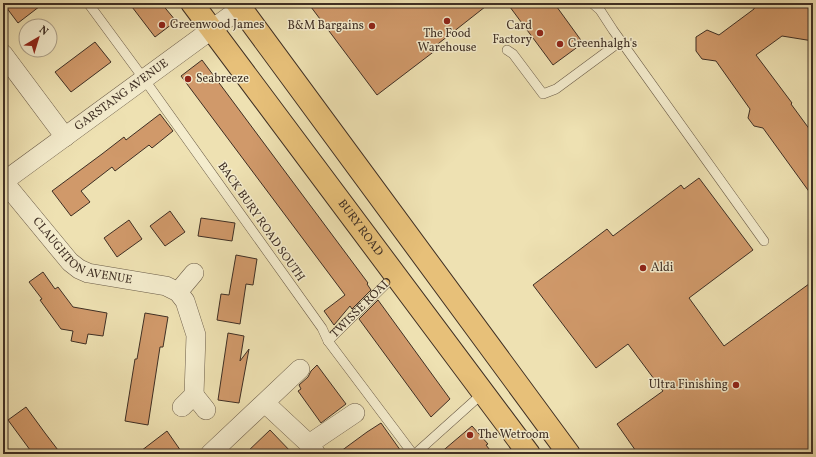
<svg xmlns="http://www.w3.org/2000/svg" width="816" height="457" viewBox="0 0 816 457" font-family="Vollkorn,serif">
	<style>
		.building { fill: #d0996a; stroke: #3f2f24 }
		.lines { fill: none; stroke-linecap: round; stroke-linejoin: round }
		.lane-casing { stroke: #6b5c48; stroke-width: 10 }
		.street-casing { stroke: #6b5c48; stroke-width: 20 }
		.highway-casing { stroke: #3f2f24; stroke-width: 24 }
		.lane { stroke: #f4eccd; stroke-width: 9 }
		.street { stroke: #f4eccd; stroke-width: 19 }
		.highway { stroke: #e7c079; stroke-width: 22 }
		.poi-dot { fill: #8f2418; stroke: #f4eccd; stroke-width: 1.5 }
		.labels { text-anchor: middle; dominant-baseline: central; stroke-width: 3; stroke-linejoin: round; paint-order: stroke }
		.poi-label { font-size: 12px; fill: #3f2f24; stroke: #f4eccd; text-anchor: start }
		.street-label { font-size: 12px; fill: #3f2f24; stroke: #f4eccd }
	</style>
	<rect width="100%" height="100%" fill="#eee1b2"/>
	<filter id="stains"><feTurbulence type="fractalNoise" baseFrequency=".005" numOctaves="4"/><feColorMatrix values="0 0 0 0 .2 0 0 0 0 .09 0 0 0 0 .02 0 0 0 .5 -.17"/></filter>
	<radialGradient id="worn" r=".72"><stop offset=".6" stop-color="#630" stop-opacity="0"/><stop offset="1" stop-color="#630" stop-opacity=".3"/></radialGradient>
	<g class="building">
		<polygon points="3,3 44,3 18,23"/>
		<polygon points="129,3 161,3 176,21 155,37"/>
		<polygon points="308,3 490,3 434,47 436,50 377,95"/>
		<polygon points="507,3 554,3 583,43 553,65"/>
		<polygon points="755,3 793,3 813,6 813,41 782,36 756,55 792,103 791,104 813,134 813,197 763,128 754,126 748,118 750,109 716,61 702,59 696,51 696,37 707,30 719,35 754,9"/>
		<polygon points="95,42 111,62 71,92 55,72"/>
		<polygon points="202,60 368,283 367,284 371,290 352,309 350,306 334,325 324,311 345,295 181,76"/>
		<polygon points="160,114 173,131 152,148 149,145 115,171 112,167 81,191 90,202 71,216 52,191 102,154 124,137 126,140"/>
		<polygon points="699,178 753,250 689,298 724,346 813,281 813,454 638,454 617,424 663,391 628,344 596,368 533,285 607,229 613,236 681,185 684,189"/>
		<polygon points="170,211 185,232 165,246 150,226"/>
		<polygon points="201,218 235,223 232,241 198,236"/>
		<polygon points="129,220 142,239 117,257 104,238"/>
		<polygon points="236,255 257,259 253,285 246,284 240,324 217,320 221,294 229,295"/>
		<polygon points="43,272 55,289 58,287 73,307 107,313 103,336 88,334 86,344 71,341 73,331 61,329 40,300 42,299 29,282"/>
		<polygon points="378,300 450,399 431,417 359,319"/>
		<polygon points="145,313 168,317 163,347 160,347 148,425 125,421 135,359 137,359"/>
		<polygon points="228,333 244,336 240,361 249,349 239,403 218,400"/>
		<polygon points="317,365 346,404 321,423 298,391 301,389 299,385 308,377 311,371"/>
		<polygon points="26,407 45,433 61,454 33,454 8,420"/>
		<polygon points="381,423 403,454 337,454 367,432"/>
		<polygon points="472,426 488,444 486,445 493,454 439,454"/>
		<polygon points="270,430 293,454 245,454"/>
		<polygon points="167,431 183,454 137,454"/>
	</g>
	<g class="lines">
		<defs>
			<g id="lane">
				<polyline points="88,3 144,79 322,328 328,341 413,454"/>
				<polyline points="592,3 600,10 613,30 764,241"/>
				<polyline points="507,50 513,54 543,94 556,89 621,41"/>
				<path id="s1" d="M328,341L395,275"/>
				<polyline points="415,454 483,393"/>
			</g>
			<g id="street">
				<polyline points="3,54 65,137"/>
				<path id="s2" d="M3,182L241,8"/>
				<path id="s3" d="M4,182L70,262L79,269L88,273L166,286L178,292L185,301L196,335L194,395L182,407"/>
				<polyline points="178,292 194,273"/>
				<polyline points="194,395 206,410"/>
				<polyline points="265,403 309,444 316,454"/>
				<polyline points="309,444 355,413"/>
				<polyline points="210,454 300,369"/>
			</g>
			<g id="highway">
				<path id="s4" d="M192,3L529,454"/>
				<polyline points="237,3 569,454"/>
			</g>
		</defs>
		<use href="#lane" class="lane-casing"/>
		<use href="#street" class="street-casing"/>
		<use href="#highway" class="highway-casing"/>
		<use href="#lane" class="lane"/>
		<use href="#street" class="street"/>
		<use href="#highway" class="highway"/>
	</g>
	<g class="poi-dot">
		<circle cx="447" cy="21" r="4"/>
		<circle cx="162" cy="25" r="4"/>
		<circle cx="372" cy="26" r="4"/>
		<circle cx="540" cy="33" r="4"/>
		<circle cx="560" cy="44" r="4"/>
		<circle cx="188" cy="79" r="4"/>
		<circle cx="643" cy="268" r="4"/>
		<circle cx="736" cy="385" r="4"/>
		<circle cx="470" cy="435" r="4"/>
	</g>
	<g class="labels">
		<g class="poi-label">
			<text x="170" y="25">Greenwood James</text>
			<text x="364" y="26" text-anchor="end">B&amp;M Bargains</text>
			<text x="532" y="26" text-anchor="end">Card<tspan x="532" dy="14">Factory</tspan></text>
			<text x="447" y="34" text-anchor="middle">The Food<tspan x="447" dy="14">Warehouse</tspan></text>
			<text x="568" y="44">Greenhalgh's</text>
			<text x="196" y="79">Seabreeze</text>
			<text x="651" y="268">Aldi</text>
			<text x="728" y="385" text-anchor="end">Ultra Finishing</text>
			<text x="478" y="435">The Wetroom</text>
		</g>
		<g class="street-label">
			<text stroke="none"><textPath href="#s2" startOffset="147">GARSTANG AVENUE</textPath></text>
			<text transform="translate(261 222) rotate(55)">BACK BURY ROAD SOUTH</text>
			<text stroke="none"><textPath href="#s4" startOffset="281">BURY ROAD</textPath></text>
			<text stroke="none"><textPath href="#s3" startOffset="109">CLAUGHTON AVENUE</textPath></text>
			<text stroke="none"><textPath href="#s1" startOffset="47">TWISSE ROAD</textPath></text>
		</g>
	</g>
	<rect width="816" height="457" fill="none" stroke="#eee1b2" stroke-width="16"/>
	<rect x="4" y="4" width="808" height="449" fill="none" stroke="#3f2f24" stroke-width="2"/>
	<rect x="8" y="8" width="800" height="441" fill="none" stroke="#3f2f24"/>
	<g transform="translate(38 38) rotate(38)"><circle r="19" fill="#f4eccd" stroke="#aca089"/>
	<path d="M0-3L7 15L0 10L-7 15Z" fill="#8f2418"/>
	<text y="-6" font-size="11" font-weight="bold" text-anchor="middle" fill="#3f2f24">N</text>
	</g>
	<rect width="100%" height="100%" filter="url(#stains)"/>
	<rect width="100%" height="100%" fill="url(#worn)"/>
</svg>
